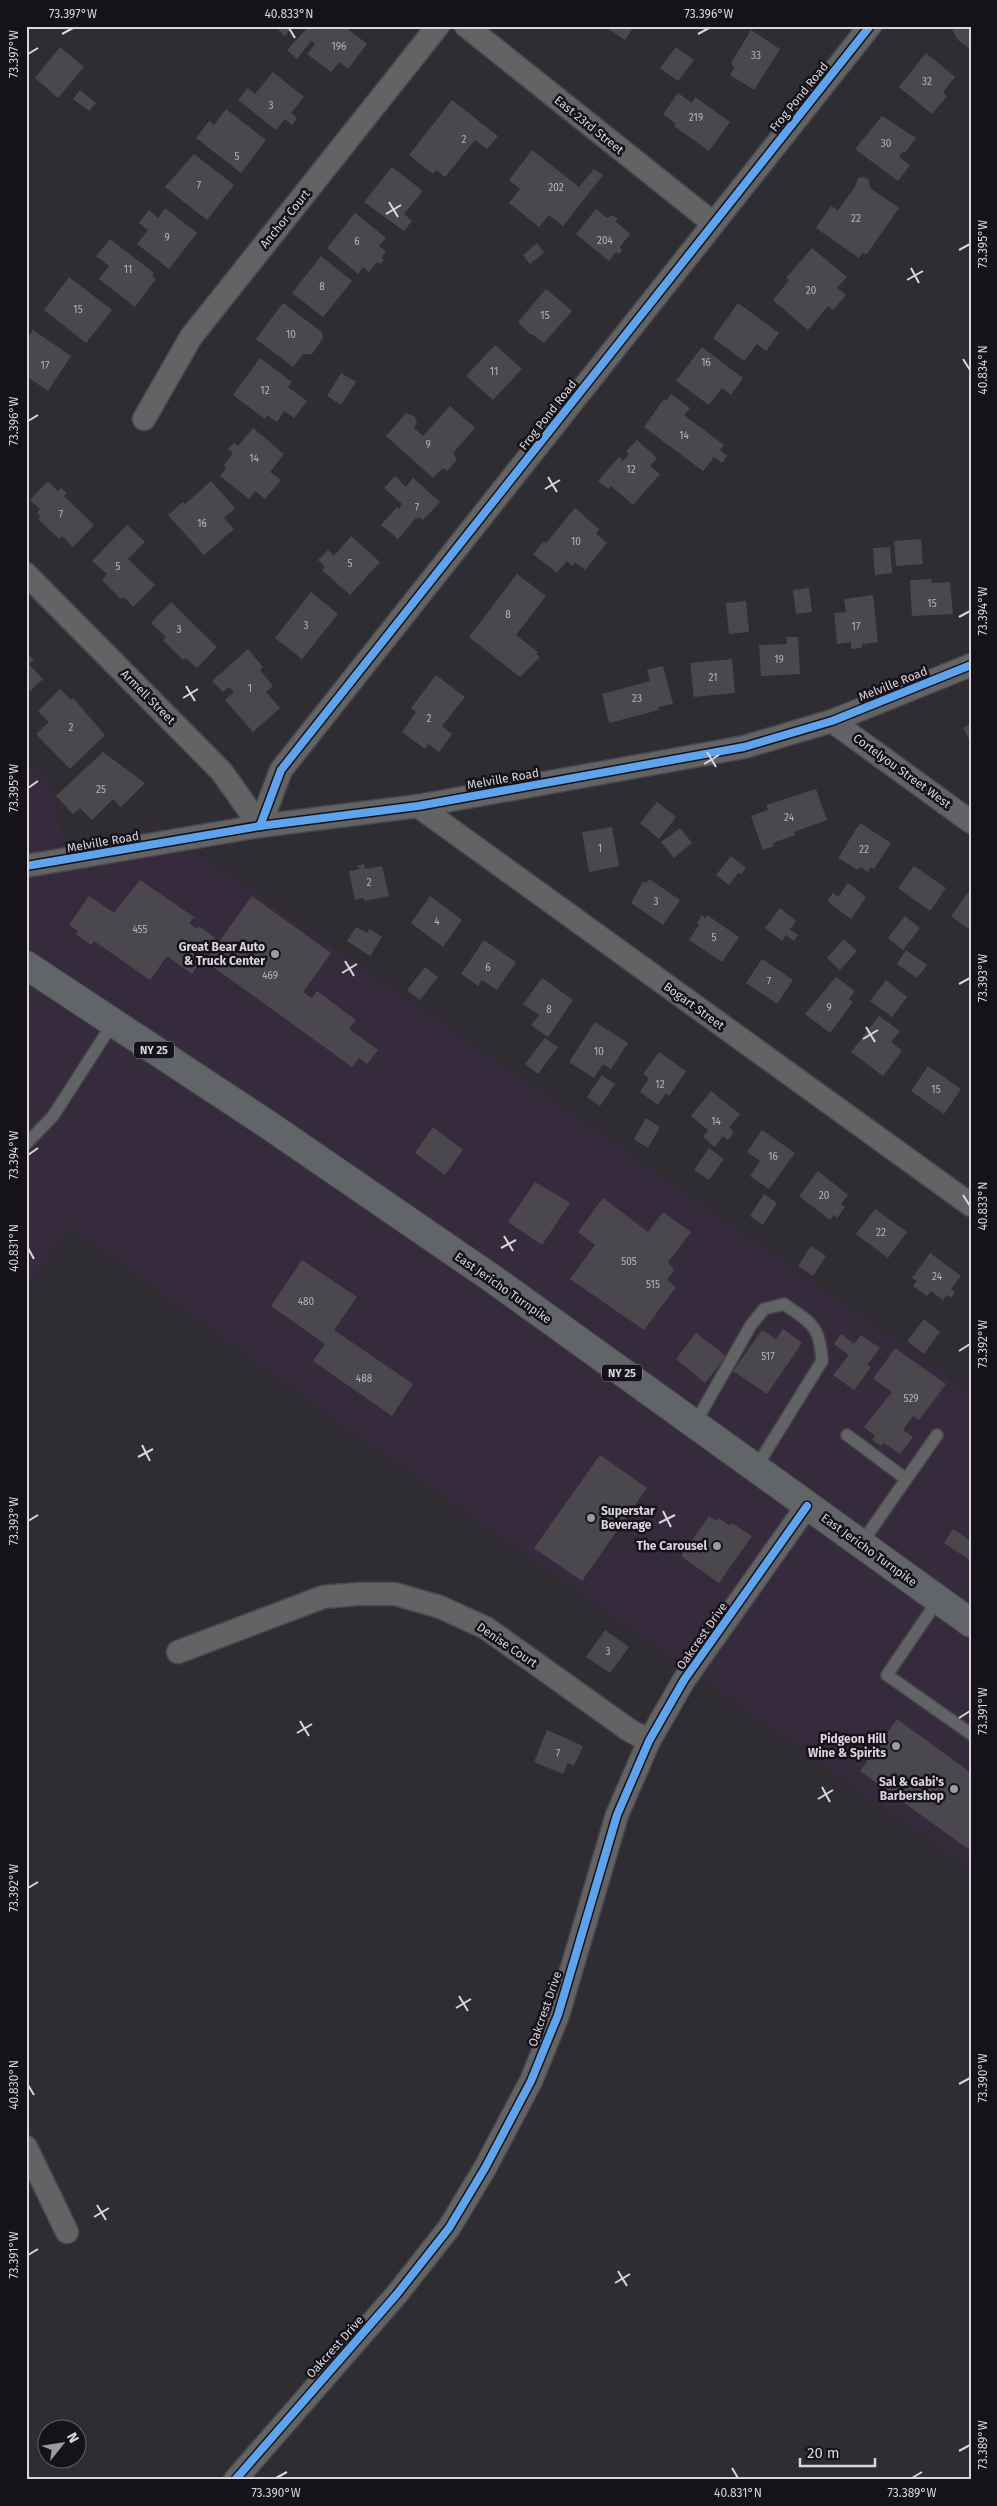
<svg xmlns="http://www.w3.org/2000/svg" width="997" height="2506" viewBox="0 0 997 2506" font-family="'Fira Sans',sans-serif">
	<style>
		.built { fill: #362b3d }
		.building { fill: #4b484d }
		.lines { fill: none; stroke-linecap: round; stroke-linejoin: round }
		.lane-casing { stroke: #4a484d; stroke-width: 14 }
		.street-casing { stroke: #4a484d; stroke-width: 25 }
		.primary-casing { stroke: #4a484d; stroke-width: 30 }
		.lane { stroke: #616365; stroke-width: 11 }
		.street { stroke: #616365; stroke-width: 22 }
		.primary { stroke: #626568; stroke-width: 28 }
		.cycleway-casing { stroke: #161219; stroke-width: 11 }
		.cycleway { stroke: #60a3ed; stroke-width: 8 }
		.ticks { fill: none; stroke: #dad5de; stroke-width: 2 }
		.poi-dot { fill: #9e9aa2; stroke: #161219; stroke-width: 2 }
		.labels { text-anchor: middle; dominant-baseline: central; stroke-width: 5; stroke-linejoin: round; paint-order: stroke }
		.number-label { font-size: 10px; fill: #b6b2ba }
		.shield { fill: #161219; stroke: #9f9aa3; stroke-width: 1 }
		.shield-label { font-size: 11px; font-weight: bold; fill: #dad5de }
		.street-label { font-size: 12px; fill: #dad5de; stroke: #161219 }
		.poi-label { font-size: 12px; font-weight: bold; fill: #dad5de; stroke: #161219; text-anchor: end }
		.neatline { fill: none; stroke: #dad5de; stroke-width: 2 }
		.ticks-label { font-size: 12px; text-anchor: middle; fill: #dad5de }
	</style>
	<rect width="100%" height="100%" fill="#2f2c32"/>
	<polygon class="built" points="26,759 50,782 64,843 160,827 971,1393 971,1869 339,1422 70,1226 26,1288"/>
	<g class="building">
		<polygon points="275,26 293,26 285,36"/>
		<polygon points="309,26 319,28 321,26 344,26 367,44 348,69 339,62 331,72 307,54 315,44 311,41 297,59 287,50"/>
		<polygon points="604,26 634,26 625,40"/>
		<polygon points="956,26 971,26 971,50 958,40 952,30"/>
		<polygon points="751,30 780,49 754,90 730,75 734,68 731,63"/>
		<polygon points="60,47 84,67 58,98 35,78"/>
		<polygon points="676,47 694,60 678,81 660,68"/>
		<polygon points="926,53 955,77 943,92 947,96 932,114 899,87"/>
		<polygon points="273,72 304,97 291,113 297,118 292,125 285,119 276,130 238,100 248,88 255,94"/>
		<polygon points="80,90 96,103 89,111 73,99"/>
		<polygon points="678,93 692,103 695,97 730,122 709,151 674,126 676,124 663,114"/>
		<polygon points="452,100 498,136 487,149 475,140 445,177 436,170 433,174 409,155"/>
		<polygon points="226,109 266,140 241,173 196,138 209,121 214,125"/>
		<polygon points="882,116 916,138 905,153 903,151 899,157 910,165 898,181 855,149"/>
		<polygon points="532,150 579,187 594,169 603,175 563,226 549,215 539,227 509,203 520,189 509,180"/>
		<polygon points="194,154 234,185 207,220 165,187"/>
		<polygon points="392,167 423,191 404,214 412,221 404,231 364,202"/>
		<polygon points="864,177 869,180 870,188 899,208 866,255 863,252 859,258 816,228 831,206 838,210 855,187 858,178"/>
		<polygon points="165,208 197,233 169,269 137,244 148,230 139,223 149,210 158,218"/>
		<polygon points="596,209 607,218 612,215 618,219 615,221 630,234 620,247 622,251 619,254 616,252 609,261 576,234"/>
		<polygon points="355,213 386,238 379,246 386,251 381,258 384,260 380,264 377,262 369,272 363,267 358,274 327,248"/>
		<polygon points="110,239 154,273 152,276 156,279 135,307 99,279 109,266 96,256"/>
		<polygon points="537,243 544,253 530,264 523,255"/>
		<polygon points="812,248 847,277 837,288 846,295 833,310 828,306 808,330 773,300 789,280 786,278"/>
		<polygon points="321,256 352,281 323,317 292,293"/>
		<polygon points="69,277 112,310 86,343 44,310"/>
		<polygon points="546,289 572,311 544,343 532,334 531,335 518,322"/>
		<polygon points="283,303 322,332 323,338 312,354 303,354 293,367 256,339"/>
		<polygon points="738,303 779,333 766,351 757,344 744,361 713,338"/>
		<polygon points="33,330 71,356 48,391 26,376 26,340"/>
		<polygon points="495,345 522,369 493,400 466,376"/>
		<polygon points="702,347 743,378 731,395 722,388 709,405 676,381"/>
		<polygon points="260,358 292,382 288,387 307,401 294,418 284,411 277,422 267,415 265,419 233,395"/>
		<polygon points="341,373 356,382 341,405 327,396"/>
		<polygon points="671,394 690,408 684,415 724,445 720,450 727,456 722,463 714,457 703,471 644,427 664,399 666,401"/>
		<polygon points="450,406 475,428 453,453 457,460 447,471 443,468 433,478 386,436 406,413 414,416 417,422 414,428 423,436"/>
		<polygon points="253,428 284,454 270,472 281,480 265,499 255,491 249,499 220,476 226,468 224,465 233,453 228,449 234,443 238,446"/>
		<polygon points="637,440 657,458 650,466 660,474 633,505 611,486 608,489 598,481 619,457 623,461 629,454 626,451"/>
		<polygon points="395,476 406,487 413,478 440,502 423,520 420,517 418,519 416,518 398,539 381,525 397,507 399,509 402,504 384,488"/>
		<polygon points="48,481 58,491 61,488 67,493 64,496 94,525 73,547 62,536 59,539 38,519 41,517 37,513 40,509 30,500"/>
		<polygon points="211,481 235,508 224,518 234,529 204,555 168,515 183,502 185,504"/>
		<polygon points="575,508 599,529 596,534 607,543 585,570 575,562 573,566 567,561 557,573 533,554 544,541 546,543"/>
		<polygon points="127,525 145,542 128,559 155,585 133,607 124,597 121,599 102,580 107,574 92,561"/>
		<polygon points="351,536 380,562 350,595 322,570 325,566 318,560 328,550 334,556"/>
		<polygon points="921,539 923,564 896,566 894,541"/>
		<polygon points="890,547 892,573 875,575 873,548"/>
		<polygon points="517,574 546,596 516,635 538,652 536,654 540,657 520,677 469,637"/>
		<polygon points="932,579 931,583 950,582 953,614 912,616 910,580"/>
		<polygon points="809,588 812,612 796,614 793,590"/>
		<polygon points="311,592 338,614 302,659 275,638"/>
		<polygon points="873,595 878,642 862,644 862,648 851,649 851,642 837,644 834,613 846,612 844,599"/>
		<polygon points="746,601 749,632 729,634 726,603"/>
		<polygon points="171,602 217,647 197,668 186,658 183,660 163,640 166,637 151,623"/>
		<polygon points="786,637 798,637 800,674 761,676 759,645 787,644"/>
		<polygon points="248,649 263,667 260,670 273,686 266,692 280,708 253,732 225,700 234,692 229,687 223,692 212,681"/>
		<polygon points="26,652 34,660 29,664 43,679 26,695"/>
		<polygon points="732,659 735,693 694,697 690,663"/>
		<polygon points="663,666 673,704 658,707 659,710 609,723 602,694 650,681 647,670"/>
		<polygon points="436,675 465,697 442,726 452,734 439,752 428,744 425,749 402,732 416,712 411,708"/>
		<polygon points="60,689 71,700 73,698 105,735 70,769 36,734 49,722 38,711"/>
		<polygon points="971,724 971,743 963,728"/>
		<polygon points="103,752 145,783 121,807 113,799 92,820 80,808 73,814 56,796"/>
		<polygon points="816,789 827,820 794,832 795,835 773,843 774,846 763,850 751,816 768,810 766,805"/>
		<polygon points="657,802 676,817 659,839 640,823"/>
		<polygon points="860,823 891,843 874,869 871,867 868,872 860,867 858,870 838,858"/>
		<polygon points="612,827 619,866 589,872 582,832"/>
		<polygon points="680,828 692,843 674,858 661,842"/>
		<polygon points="731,856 746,868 741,874 738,873 729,885 716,875"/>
		<polygon points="364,864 365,869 382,866 389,896 365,901 363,898 355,900 349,871 360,869 357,866"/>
		<polygon points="914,866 946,888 930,911 898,888"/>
		<polygon points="649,879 680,900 663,925 631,903 643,881 646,883"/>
		<polygon points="140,880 194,917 189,923 197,929 199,926 216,939 192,974 167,956 150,980 94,941 91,945 76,934 78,931 69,925 89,896 114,913"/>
		<polygon points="848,883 866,897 851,919 827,901 833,893 838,897"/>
		<polygon points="969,891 971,893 971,931 951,916"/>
		<polygon points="252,896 331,953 303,992 312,998 317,991 356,1020 349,1029 378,1050 367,1064 359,1058 352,1067 205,961"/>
		<polygon points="430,896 462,920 443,947 411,923"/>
		<polygon points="780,908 796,921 790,929 798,935 794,941 786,935 782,941 765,928"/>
		<polygon points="702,915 705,918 707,915 739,937 722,962 689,940 699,925 697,923"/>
		<polygon points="905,916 920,928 903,950 888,938"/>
		<polygon points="356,927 367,933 370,929 382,937 370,956 347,941"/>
		<polygon points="844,939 857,951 840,970 827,958"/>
		<polygon points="484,940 516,962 497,990 482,980 478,986 461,974"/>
		<polygon points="906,950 927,965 917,978 897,964"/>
		<polygon points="762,959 793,980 777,1004 746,983"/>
		<polygon points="425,967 438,977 420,1000 407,990"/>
		<polygon points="836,977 855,991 849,999 853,1002 830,1033 805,1014"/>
		<polygon points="542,978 573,1000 548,1037 531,1025 539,1015 523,1004"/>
		<polygon points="886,980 907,997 892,1017 870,1001"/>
		<polygon points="879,1016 900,1031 891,1042 902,1051 883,1076 851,1052"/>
		<polygon points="595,1022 628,1043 611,1069 603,1064 594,1078 569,1062"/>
		<polygon points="545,1038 558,1047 538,1074 525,1064"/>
		<polygon points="659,1052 686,1071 669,1096 666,1093 658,1105 640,1092 649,1078 643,1074"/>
		<polygon points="928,1066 961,1089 944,1114 911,1091"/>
		<polygon points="602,1075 615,1084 600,1106 587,1097"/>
		<polygon points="711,1091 740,1114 729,1127 734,1132 728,1140 723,1136 715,1147 703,1137 708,1130 691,1116"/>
		<polygon points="646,1118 660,1127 648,1148 634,1139"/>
		<polygon points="433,1127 463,1150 445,1175 415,1153"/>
		<polygon points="762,1130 795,1153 769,1189 750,1176 760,1161 747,1152"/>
		<polygon points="709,1148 724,1159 709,1180 694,1170"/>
		<polygon points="818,1171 848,1195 841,1204 845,1207 837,1218 834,1215 830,1220 799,1196"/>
		<polygon points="535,1182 570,1203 542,1245 508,1222"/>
		<polygon points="764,1194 777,1203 763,1225 750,1216"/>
		<polygon points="603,1198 648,1232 663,1212 691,1232 668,1262 674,1270 667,1280 676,1287 644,1330 570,1279 595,1245 578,1232"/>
		<polygon points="875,1209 907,1232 888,1258 856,1234"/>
		<polygon points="811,1246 826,1256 813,1276 798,1266"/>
		<polygon points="930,1253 961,1276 951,1289 955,1292 951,1298 947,1295 943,1300 931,1291 927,1296 913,1286 917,1281 912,1278"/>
		<polygon points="302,1260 357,1297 334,1330 413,1384 392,1416 313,1361 325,1344 271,1306"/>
		<polygon points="924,1319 940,1332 924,1354 907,1341"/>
		<polygon points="783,1329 802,1343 767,1394 733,1371 762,1330 776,1339"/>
		<polygon points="696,1333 726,1356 705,1383 676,1359"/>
		<polygon points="841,1334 854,1344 861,1335 880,1348 867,1365 871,1367 854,1390 833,1375 849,1355 834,1344"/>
		<polygon points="895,1348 946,1384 919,1420 913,1416 903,1430 913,1437 900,1454 884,1443 881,1446 872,1440 875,1436 864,1427 892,1392 873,1379"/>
		<polygon points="600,1455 647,1488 582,1581 534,1548"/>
		<polygon points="709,1516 716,1521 719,1518 730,1526 732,1523 752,1536 719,1583 681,1556"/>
		<polygon points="953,1529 971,1541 971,1561 944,1543"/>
		<polygon points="605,1630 629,1647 610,1673 586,1657"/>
		<polygon points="897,1719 971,1773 971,1851 860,1771"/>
		<polygon points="547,1730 583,1746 574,1766 568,1763 563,1774 534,1762"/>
	</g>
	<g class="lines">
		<defs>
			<g id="lane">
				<polyline points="26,1144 53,1116 113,1023"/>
				<path d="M694,1425L751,1325L764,1309L784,1304C811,1323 820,1325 822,1361L755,1469"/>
				<polyline points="847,1435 906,1479"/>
				<polyline points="861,1544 937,1435"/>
				<polyline points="938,1600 887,1675 971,1734"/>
			</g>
			<g id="street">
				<polyline points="466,26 713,223"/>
				<polyline points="144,419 191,337 438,26"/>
				<polyline points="26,574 222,772 260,826"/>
				<polyline points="832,721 971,822"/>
				<polyline points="418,806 971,1205"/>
				<polyline points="260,826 281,770 870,26"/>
				<polyline points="26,866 260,826 418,806 744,747 832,721 971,665"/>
				<polyline points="178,1652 323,1597 358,1594 395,1594 440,1607 486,1628 629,1730 649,1741"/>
				<polyline points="26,2147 67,2232"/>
				<polyline points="235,2480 397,2294 449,2228 485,2168 531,2081 558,2015 617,1815 649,1741 684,1680 807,1506"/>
			</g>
			<polyline id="primary" points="26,965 270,1126 493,1279 971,1623"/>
		</defs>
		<use href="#lane" class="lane-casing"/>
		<use href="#street" class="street-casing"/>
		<use href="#primary" class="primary-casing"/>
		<use href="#lane" class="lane"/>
		<use href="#street" class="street"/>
		<use href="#primary" class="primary"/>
		<defs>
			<g id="cycleway">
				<polyline points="260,826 281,770 870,26"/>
				<polyline points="26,866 260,826 418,806 744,747 832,721 971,665"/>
				<polyline points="235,2480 397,2294 449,2228 485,2168 531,2081 558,2015 617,1815 649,1741 684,1680 807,1506"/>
			</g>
		</defs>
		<use href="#cycleway" class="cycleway-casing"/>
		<use href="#cycleway" class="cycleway"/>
	</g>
	<path class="ticks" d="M289,28L295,38M62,34L73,28M698,34L709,28M28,54L38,48M389,202L398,217M386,214L401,205M959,250L970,244M911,268L919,283M907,280L923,271M963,359L970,370M28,421L38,415M548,477L557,492M545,489L560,480M959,617L970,611M186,686L195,701M183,698L198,689M707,752L716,767M704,764L719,755M28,788L38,781M345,961L354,976M342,973L357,964M959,984L970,978M866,1027L875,1042M863,1039L878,1030M28,1155L38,1148M963,1195L970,1206M504,1236L513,1251M28,1248L34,1259M501,1248L516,1240M959,1351L970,1344M142,1445L150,1461M138,1457L153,1449M663,1511L671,1527M28,1521L38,1515M659,1523L675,1515M959,1718L970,1711M300,1721L309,1736M297,1733L312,1724M822,1787L830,1802M818,1799L833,1790M28,1888L38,1882M459,1996L468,2011M456,2008L471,1999M959,2084L970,2078M28,2085L34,2095M97,2205L106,2220M94,2217L109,2208M28,2255L38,2249M618,2271L627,2286M615,2283L630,2274M959,2451L970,2445M732,2468L738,2478M276,2478L287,2472M912,2478L922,2472"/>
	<g class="poi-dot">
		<circle cx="275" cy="954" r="5"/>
		<circle cx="591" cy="1518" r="5"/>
		<circle cx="717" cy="1546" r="5"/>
		<circle cx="896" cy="1746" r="5"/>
		<circle cx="954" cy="1789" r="5"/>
	</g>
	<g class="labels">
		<g class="number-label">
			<text x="339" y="47">196</text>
			<text x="756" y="56">33</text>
			<text x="927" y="82">32</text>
			<text x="271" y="106">3</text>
			<text x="696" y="118">219</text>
			<text x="464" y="140">2</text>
			<text x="886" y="144">30</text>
			<text x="237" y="157">5</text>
			<text x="199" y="186">7</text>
			<text x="556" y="188">202</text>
			<text x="856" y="219">22</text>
			<text x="167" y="238">9</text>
			<text x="605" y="241">204</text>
			<text x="357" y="242">6</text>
			<text x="128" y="270">11</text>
			<text x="322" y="287">8</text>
			<text x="811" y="291">20</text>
			<text x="78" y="310">15</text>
			<text x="545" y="316">15</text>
			<text x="291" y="335">10</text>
			<text x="706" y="363">16</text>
			<text x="45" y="366">17</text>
			<text x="494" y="372">11</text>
			<text x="265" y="391">12</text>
			<text x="684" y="436">14</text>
			<text x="428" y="445">9</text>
			<text x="254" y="459">14</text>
			<text x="631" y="470">12</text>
			<text x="417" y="508">7</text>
			<text x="61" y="515">7</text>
			<text x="202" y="524">16</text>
			<text x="576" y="542">10</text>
			<text x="350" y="564">5</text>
			<text x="118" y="567">5</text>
			<text x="932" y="604">15</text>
			<text x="508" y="615">8</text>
			<text x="306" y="626">3</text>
			<text x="856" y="627">17</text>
			<text x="179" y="630">3</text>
			<text x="779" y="660">19</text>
			<text x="713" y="678">21</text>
			<text x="250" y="689">1</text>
			<text x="637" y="699">23</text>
			<text x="429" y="719">2</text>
			<text x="71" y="728">2</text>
			<text x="101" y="790">25</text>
			<text x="789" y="818">24</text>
			<text x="600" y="849">1</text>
			<text x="864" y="850">22</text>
			<text x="369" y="883">2</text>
			<text x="656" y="902">3</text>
			<text x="437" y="922">4</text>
			<text x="140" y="930">455</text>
			<text x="714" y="938">5</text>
			<text x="488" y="968">6</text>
			<text x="270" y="976">469</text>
			<text x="769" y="982">7</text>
			<text x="829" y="1008">9</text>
			<text x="549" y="1010">8</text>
			<text x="599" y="1052">10</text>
			<text x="660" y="1085">12</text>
			<text x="936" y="1090">15</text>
			<text x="716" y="1122">14</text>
			<text x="773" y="1157">16</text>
			<text x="824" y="1196">20</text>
			<text x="881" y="1233">22</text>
			<text x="629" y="1262">505</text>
			<text x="937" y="1277">24</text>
			<text x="653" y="1285">515</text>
			<text x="306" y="1302">480</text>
			<text x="768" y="1357">517</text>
			<text x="364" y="1379">488</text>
			<text x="911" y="1399">529</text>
			<text x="608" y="1652">3</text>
			<text x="558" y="1754">7</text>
		</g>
		<g class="shield">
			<rect x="134" y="1041.5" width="40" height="17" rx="4"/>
			<rect x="602" y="1364.5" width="40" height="17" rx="4"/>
		</g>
		<g class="shield-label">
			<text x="154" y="1050">NY 25</text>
			<text x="622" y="1373">NY 25</text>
		</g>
		<g class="street-label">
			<text transform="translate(799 97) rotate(-51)">Frog Pond Road</text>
			<text transform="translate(589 125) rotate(39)">East 23rd Street</text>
			<text transform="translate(285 219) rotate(-51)">Anchor Court</text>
			<text transform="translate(548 415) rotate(-52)">Frog Pond Road</text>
			<text transform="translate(893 684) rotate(-22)">Melville Road</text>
			<text transform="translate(148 697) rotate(45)">Armell Street</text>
			<text transform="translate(902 771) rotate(36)">Cortelyou Street West</text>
			<text transform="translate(503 779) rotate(-10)">Melville Road</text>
			<text transform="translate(103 842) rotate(-10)">Melville Road</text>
			<text transform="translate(694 1006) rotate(36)">Bogart Street</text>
			<text transform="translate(503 1288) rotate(35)">East Jericho Turnpike</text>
			<text transform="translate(869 1550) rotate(36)">East Jericho Turnpike</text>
			<text transform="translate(702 1636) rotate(-55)">Oakcrest Drive</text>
			<text transform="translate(507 1645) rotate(34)">Denise Court</text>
			<text transform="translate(545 2009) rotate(-71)">Oakcrest Drive</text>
			<text transform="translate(335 2347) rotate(-48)">Oakcrest Drive</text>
		</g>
		<g class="poi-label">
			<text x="265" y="947">Great Bear Auto<tspan x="265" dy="14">&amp; Truck Center</tspan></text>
			<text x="601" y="1511" text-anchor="start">Superstar<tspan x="601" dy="14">Beverage</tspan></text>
			<text x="707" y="1546">The Carousel</text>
			<text x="886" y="1739">Pidgeon Hill<tspan x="886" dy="14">Wine &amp; Spirits</tspan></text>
			<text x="944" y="1782">Sal &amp; Gabi's<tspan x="944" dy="14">Barbershop</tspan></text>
		</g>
	</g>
	<rect width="997" height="2506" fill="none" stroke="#161219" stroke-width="55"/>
	<g transform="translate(62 2444) rotate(60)"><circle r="24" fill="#161219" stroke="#646068"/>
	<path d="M0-4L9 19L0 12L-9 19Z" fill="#9e9aa2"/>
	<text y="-8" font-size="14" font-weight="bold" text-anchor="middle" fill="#dad5de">N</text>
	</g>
	<path d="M800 2458v8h75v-8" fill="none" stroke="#dad5de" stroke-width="2.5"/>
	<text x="807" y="2458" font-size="15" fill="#dad5de" stroke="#161219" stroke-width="4" paint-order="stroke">20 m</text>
	<rect x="28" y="28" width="942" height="2450" class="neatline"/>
	<g class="ticks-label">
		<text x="73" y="18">73.397°W</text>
		<text x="289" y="18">40.833°N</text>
		<text x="709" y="18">73.396°W</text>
		<text transform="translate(14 54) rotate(-90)" y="4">73.397°W</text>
		<text transform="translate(983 244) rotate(-90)" y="4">73.395°W</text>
		<text transform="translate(983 370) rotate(-90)" y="4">40.834°N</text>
		<text transform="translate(14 421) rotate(-90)" y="4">73.396°W</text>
		<text transform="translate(983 611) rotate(-90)" y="4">73.394°W</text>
		<text transform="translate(14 788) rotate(-90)" y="4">73.395°W</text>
		<text transform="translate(983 978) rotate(-90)" y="4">73.393°W</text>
		<text transform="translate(14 1155) rotate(-90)" y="4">73.394°W</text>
		<text transform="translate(983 1206) rotate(-90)" y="4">40.833°N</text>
		<text transform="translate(14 1248) rotate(-90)" y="4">40.831°N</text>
		<text transform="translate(983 1344) rotate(-90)" y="4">73.392°W</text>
		<text transform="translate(14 1521) rotate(-90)" y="4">73.393°W</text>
		<text transform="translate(983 1711) rotate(-90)" y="4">73.391°W</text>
		<text transform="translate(14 1888) rotate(-90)" y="4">73.392°W</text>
		<text transform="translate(983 2078) rotate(-90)" y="4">73.390°W</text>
		<text transform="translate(14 2085) rotate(-90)" y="4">40.830°N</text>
		<text transform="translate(14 2255) rotate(-90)" y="4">73.391°W</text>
		<text transform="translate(983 2445) rotate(-90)" y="4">73.389°W</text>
		<text x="276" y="2497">73.390°W</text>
		<text x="738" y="2497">40.831°N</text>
		<text x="912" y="2497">73.389°W</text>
	</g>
</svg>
